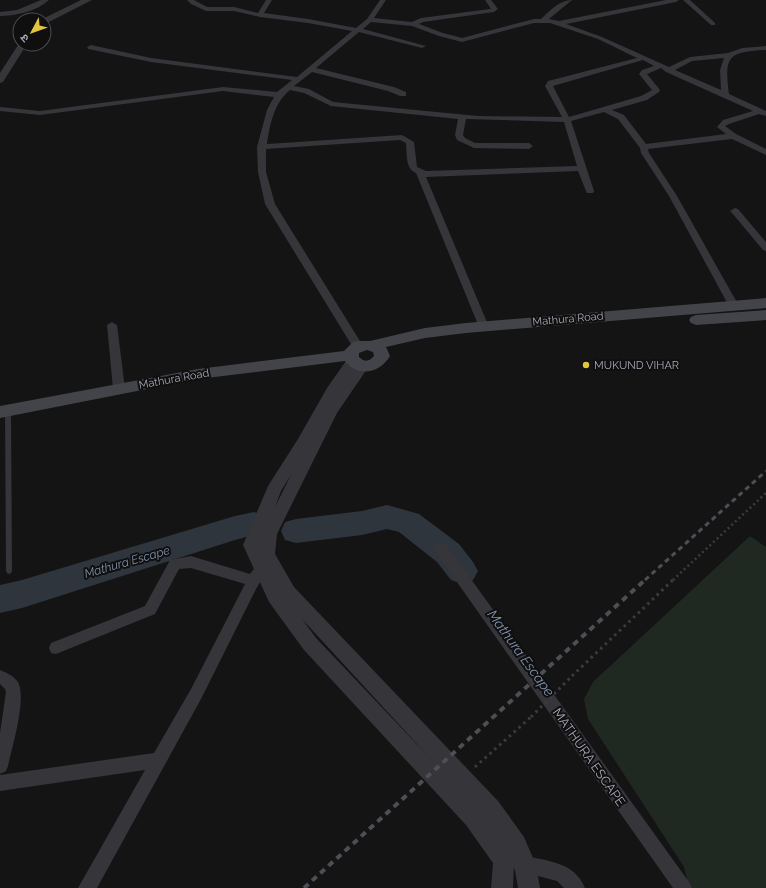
<svg xmlns="http://www.w3.org/2000/svg" width="766" height="888" viewBox="0 0 766 888" font-family="Raleway,'Noto Sans Devanagari',sans-serif">
	<style>
		.green { fill: #202822 }
		.lines { fill: none; stroke-linecap: round; stroke-linejoin: round }
		.river { fill: #2e353d; fill-rule: evenodd }
		.path-far1 { stroke: #3b3c41; stroke-width: 2.5; stroke-dasharray: 2 3; stroke-linecap: butt }
		.path { stroke: #3b3c41; stroke-width: 3; stroke-dasharray: 2.5 4; stroke-linecap: butt }
		.service { fill: #35353a; fill-rule: evenodd }
		.minor { fill: #35353a; fill-rule: evenodd }
		.tertiary { fill: #35353a; fill-rule: evenodd }
		.secondary { fill: #43444a; fill-rule: evenodd }
		.rail-far1 { stroke: #4e4f55; stroke-width: 3; stroke-dasharray: 5 4; stroke-linecap: butt }
		.rail { stroke: #4e4f55; stroke-width: 4; stroke-dasharray: 6 5; stroke-linecap: butt }
		.path-bridge { stroke: #3b3c41; stroke-width: 3; stroke-dasharray: 2.5 4; stroke-linecap: butt }
		.poi-dot { fill: #e3c43e; stroke: #0f0f10; stroke-width: 1.5 }
		.labels { text-anchor: middle; dominant-baseline: central; stroke-width: 4; stroke-linejoin: round; paint-order: stroke }
		.street-label { font-size: 11px; fill: #a7a9b5; stroke: #0f0f10 }
		.poi-label { font-size: 11px; fill: #a7a9b5; stroke: #0f0f10; text-anchor: start }
		.water-label { font-size: 12px; font-style: italic; fill: #8092ad; stroke: #0f0f10 }
		.near-street-label { font-size: 13px; fill: #a7a9b5; stroke: #0f0f10 }
		.near-water-label { font-size: 14px; font-style: italic; fill: #8092ad; stroke: #0f0f10 }
	</style>
	<rect width="100%" height="100%" fill="#141415"/>
	<polygon class="green" points="750,536 766,547 766,888 689,888 684,867 588,719 584,699 593,682"/>
	<g class="lines">
		<g class="river">
			<polygon points="387,505 419,514 459,544 473,562 478,571 473,580 462,584 451,580 437,562 399,532 387,529 362,535 296,543 285,540 281,531 285,522 296,519 362,511"/>
			<polygon points="254,512 265,516 269,524 265,532 235,540 22,608 0,613 0,585 22,580 235,516"/>
		</g>
		<polyline class="path-far1" points="673,580 766,493"/>
		<g class="path">
			<polyline points="572,676 674,579"/>
			<polyline points="475,767 531,717"/>
		</g>
		<polygon class="service" points="8,409 11,411 12,571 11,573 9,574 7,573 6,571 5,411"/>
		<g class="minor">
			<path d="M41,0H49C37,11 16,16 0,16V12L17,10Z"/>
			<path d="M187,0H194L207,7H234L258,13L266,0H272L264,13L308,19L356,28L367,19L380,0H386L374,18L412,22L421,18L490,9H491L485,0H491L498,9L494,12L423,22L419,24L443,33L462,38L534,19H541C551,10 559,0 572,0L549,19L559,21L666,0H679L676,2L566,24L602,37L669,67L690,57L728,53L742,48L766,46V50C728,52 724,56 729,94L766,111V116L759,114L729,124L725,126L736,134L766,149V155L732,139L648,149L649,153L677,196L739,306L738,308H730L669,196L641,153L640,148L618,119L604,112L571,121L594,191L593,193H587L586,191L578,171L426,177L489,327L484,330L479,327L416,173C405,169 407,153 406,143L400,140L266,149V172L275,204L363,346L362,349H354L265,204L258,172L257,147L267,110L274,97L223,91L40,115L0,111V107L40,111L223,87L277,92L292,80L151,62L88,49L87,47L91,45L151,58L297,77L352,31L308,23L260,17L234,11H206L191,4ZM371,22L412,26L439,36L462,42L534,23H550L598,39L637,58L548,81L545,86L562,117L478,116L333,102L309,89L294,86L312,72L388,91L400,96H406V92L394,87L316,68L359,32L422,48L426,46L363,29ZM724,58L720,70L721,90L675,70L692,61ZM643,60L654,66L642,70L639,74L652,90L641,96L569,117L553,86ZM661,68L666,72L753,111L723,120L717,127L726,134L646,144L624,115L612,110L647,100L659,92L660,90L647,74ZM290,90L304,93L331,106L458,119L455,135L457,140L474,148L529,149L533,146L529,143H475L465,138L463,135L466,119L564,122L577,166L426,171L417,167L414,142L402,135L267,144C270,124 274,103 290,90Z"/>
			<polygon points="683,0 690,0 715,23 715,25 711,25"/>
			<polygon points="735,208 738,209 766,242 766,251 763,250 732,213 730,211"/>
			<polygon points="112,322 117,325 125,389 123,392 115,392 113,389 107,325"/>
			<polygon points="440,542 445,543 689,882 692,888 673,888 435,551 433,547 435,543"/>
			<path d="M191,556L250,574C255,568 257,562 266,565L268,569L256,589L201,699L97,888H78L145,770L0,791V775L154,753L191,689L245,584L191,568L179,569L155,614L56,654L51,653L49,648L51,643L145,606L170,560Z"/>
			<path d="M0,670C7,673 14,676 18,682C27,699 12,747 8,766L6,771L0,774V733L6,692L5,689L0,684Z"/>
			<path d="M521,855C546,861 574,861 585,888H564L557,881L515,870L512,864L515,858Z"/>
		</g>
		<g class="tertiary">
			<polygon points="81,0 92,0 47,23 44,24 44,20 40,20"/>
			<polygon points="20,42 20,44 27,44 3,82 0,83 0,73"/>
			<path d="M353,356L358,358L359,362L367,363L369,366L337,413L277,534L275,554L294,587L498,801L524,837L536,865L540,888H518L514,865L513,888H491L493,863L466,825L304,650L269,602L243,545L268,486L298,439L327,388L348,358ZM291,475L275,507L281,491ZM302,619L429,757L316,638Z"/>
		</g>
		<g class="secondary">
			<path d="M766,298V308L466,333L425,338L386,347L390,356C380,373 358,378 345,361L198,379L0,418V406L198,369L344,351L353,342L358,341H370L425,328L466,323ZM367,350L373,352L374,356C369,362 364,362 359,357V353Z"/>
			<polygon points="766,310 766,320 696,325 691,323 689,320 691,317 696,315"/>
		</g>
		<polyline class="rail-far1" points="645,580 766,471"/>
		<polyline class="rail" points="304,888 646,579"/>
		<polyline class="path-bridge" points="531,717 572,676"/>
	</g>
	<circle class="poi-dot" cx="586" cy="365" r="4"/>
	<g class="labels">
		<g class="street-label">
			<text transform="translate(568 319) rotate(-5)">Mathura Road</text>
			<text transform="translate(174 379) rotate(-10)">Mathura Road</text>
		</g>
		<g class="poi-label">
			<text x="594" y="365">MUKUND VIHAR</text>
		</g>
		<g class="water-label">
			<text transform="translate(127 562) rotate(-16)">Mathura Escape</text>
		</g>
		<g class="near-street-label">
			<text transform="translate(589 757) rotate(55)">MATHURA ESCAPE</text>
		</g>
		<g class="near-water-label">
			<text transform="translate(521 653) rotate(54)">Mathura Escape</text>
		</g>
	</g>
	<g transform="translate(32 32) rotate(229)"><circle r="19" fill="#0f0f10" stroke="#4c4d52"/>
	<path d="M0-3L7 15L0 10L-7 15Z" fill="#e3c43e"/>
	<text y="-6" font-size="11" font-weight="bold" text-anchor="middle" fill="#a7a9b5">उ</text>
	</g>
</svg>
